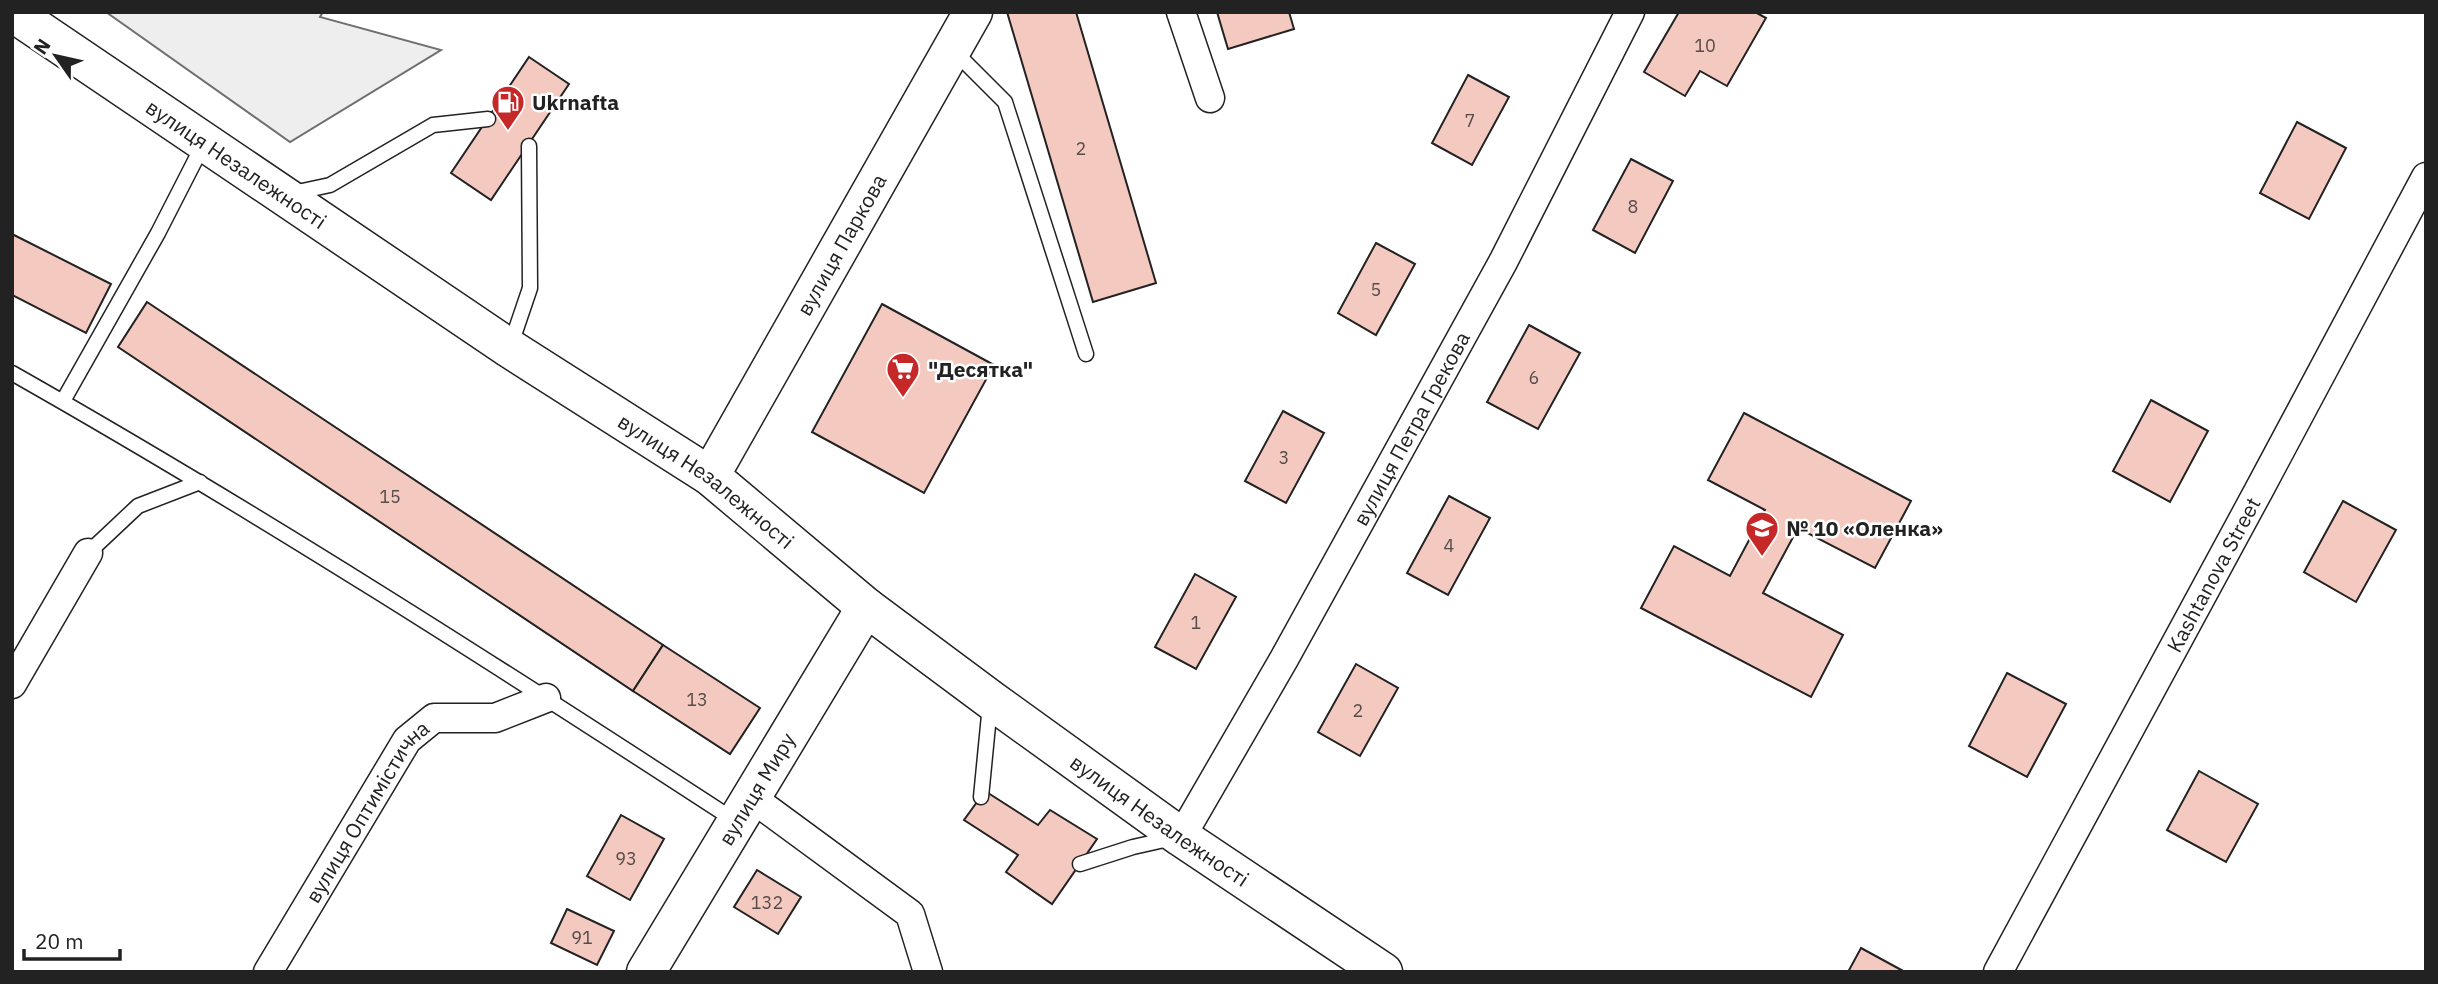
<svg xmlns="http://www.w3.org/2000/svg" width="2438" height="984" viewBox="0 0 2438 984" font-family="'IBM Plex Sans',sans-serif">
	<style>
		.green { fill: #eee; stroke: #6f6f6f; stroke-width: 2 }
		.building { fill: #f3c9c0; stroke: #222; stroke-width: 2 }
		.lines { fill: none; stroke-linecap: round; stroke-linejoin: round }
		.lane-casing { stroke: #222; stroke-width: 17 }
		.street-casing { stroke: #222; stroke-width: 31 }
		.secondary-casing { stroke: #222; stroke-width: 41 }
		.lane { stroke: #fff; stroke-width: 14 }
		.street { stroke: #fff; stroke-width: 28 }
		.secondary { stroke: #fff; stroke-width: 38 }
		.labels { text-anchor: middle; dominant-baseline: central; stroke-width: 5; stroke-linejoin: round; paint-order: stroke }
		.number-label { font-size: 18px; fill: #564c4a }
		.poi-label { font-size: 21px; font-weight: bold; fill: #222; stroke: #fff; text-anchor: start }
		.street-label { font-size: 21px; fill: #222; stroke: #fff }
	</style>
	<rect width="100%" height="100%" fill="#fff"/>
	<polygon class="green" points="106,12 323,12 320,17 441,50 290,142"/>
	<g class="building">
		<polygon points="1007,12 1076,12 1156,283 1093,302"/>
		<polygon points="1217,12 1289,12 1294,29 1228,49"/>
		<polygon points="1679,12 1755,12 1766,18 1727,86 1700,71 1685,96 1644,72"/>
		<polygon points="529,57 569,84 491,200 451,173"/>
		<polygon points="1468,75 1509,97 1472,165 1432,143"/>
		<polygon points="2297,122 2346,148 2309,219 2260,193"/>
		<polygon points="1631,159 1673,181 1635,253 1593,230"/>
		<polygon points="12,234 111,284 86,333 12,295"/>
		<polygon points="1376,243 1415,264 1376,335 1338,313"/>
		<polygon points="147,302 663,645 633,691 118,347"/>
		<polygon points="882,304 994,365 924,493 812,432"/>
		<polygon points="1529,325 1580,353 1538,429 1487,402"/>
		<polygon points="2151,400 2208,431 2170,502 2113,471"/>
		<polygon points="1283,411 1324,433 1286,503 1245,481"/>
		<polygon points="1744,413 1911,501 1875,568 1798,528 1763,593 1843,635 1811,697 1641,608 1674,546 1730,576 1765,510 1708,480"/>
		<polygon points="1449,496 1490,518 1448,595 1407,573"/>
		<polygon points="2343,501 2396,530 2356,602 2304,572"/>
		<polygon points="1195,574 1236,597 1196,669 1155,647"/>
		<polygon points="663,645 760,708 730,754 633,691"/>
		<polygon points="1356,664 1398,688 1360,756 1318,732"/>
		<polygon points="2007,673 2066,704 2027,777 1969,746"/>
		<polygon points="2199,771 2258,804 2226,862 2167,830"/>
		<polygon points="985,791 1038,825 1050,810 1097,839 1052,904 1006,872 1018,855 964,820"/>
		<polygon points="621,815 664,839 630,900 587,876"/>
		<polygon points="757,870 801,897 778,934 734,907"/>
		<polygon points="567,909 614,931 597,965 551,943"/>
		<polygon points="1861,948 1905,972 1848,972"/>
	</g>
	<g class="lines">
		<defs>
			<g id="lane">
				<polyline points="953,50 1005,102 1086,354"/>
				<polyline points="293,193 330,185 433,125 488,119"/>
				<polyline points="510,347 530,288 529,146"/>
				<path d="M12,373C259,513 499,667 737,822"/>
				<polyline points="63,401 158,233 203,145"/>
				<polyline points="88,553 138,506 200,482"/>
				<polyline points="981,797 990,705"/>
				<polyline points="1080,864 1133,847 1173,838"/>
			</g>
			<g id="street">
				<polyline points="1181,12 1210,98"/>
				<polyline points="12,684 88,553"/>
				<polyline points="752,798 910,914 928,972"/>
				<path id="s1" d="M1181,837L1284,659L1503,262L1630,12"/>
				<path id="s2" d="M268,972L407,740L434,718H495L546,698"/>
				<path id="s3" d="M1998,972L2259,490L2426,177"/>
			</g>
			<g id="secondary">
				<path id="s4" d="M12,12L509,348L710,476L866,607L991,700L1181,837L1383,972"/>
				<path id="s5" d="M710,476L973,12"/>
				<path id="s6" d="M646,972L866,607"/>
			</g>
		</defs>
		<use href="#lane" class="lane-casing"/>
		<use href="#street" class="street-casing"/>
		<use href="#secondary" class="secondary-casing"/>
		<use href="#lane" class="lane"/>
		<use href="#street" class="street"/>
		<use href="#secondary" class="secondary"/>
	</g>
	<defs>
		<symbol id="fuel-pin" viewBox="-11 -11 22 30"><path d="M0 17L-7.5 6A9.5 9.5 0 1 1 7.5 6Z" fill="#c62828" stroke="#fff"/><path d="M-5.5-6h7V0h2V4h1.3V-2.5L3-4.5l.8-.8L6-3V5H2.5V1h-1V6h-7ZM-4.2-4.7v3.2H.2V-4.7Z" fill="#fff"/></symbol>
		<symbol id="supermarket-pin" viewBox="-11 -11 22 30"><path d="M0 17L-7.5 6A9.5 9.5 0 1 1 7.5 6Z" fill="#c62828" stroke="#fff"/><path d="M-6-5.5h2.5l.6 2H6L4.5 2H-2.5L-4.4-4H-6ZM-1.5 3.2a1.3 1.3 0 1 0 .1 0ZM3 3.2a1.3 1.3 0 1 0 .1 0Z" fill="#fff"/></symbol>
		<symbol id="school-pin" viewBox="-11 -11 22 30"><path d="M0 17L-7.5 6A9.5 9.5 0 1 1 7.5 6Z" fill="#c62828" stroke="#fff"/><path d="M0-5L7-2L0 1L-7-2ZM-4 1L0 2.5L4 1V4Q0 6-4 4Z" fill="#fff"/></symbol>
	</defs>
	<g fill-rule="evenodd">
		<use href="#fuel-pin" x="489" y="83" width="38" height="52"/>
		<use href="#supermarket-pin" x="884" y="350" width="38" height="52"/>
		<use href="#school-pin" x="1743" y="509" width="38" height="52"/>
	</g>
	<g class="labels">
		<g class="number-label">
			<text x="1705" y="45">10</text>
			<text x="1470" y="120">7</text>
			<text x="1081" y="148">2</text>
			<text x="1633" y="206">8</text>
			<text x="1376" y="289">5</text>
			<text x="1534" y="377">6</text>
			<text x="1284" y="457">3</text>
			<text x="390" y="496">15</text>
			<text x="1449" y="545">4</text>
			<text x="1196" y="622">1</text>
			<text x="697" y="699">13</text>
			<text x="1358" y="710">2</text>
			<text x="626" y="858">93</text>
			<text x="767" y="902">132</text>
			<text x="582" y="937">91</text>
		</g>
		<g class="poi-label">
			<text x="532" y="102">Ukrnafta</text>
			<text x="928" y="369">"Десятка"</text>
			<text x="1786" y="528">№ 10 «Оленка»</text>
		</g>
		<g class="street-label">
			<text stroke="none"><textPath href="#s4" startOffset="271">вулиця Незалежності</textPath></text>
			<text stroke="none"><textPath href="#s5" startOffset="266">вулиця Паркова</textPath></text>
			<text stroke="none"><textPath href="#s1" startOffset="469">вулиця Петра Грекова</textPath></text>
			<text stroke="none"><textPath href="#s4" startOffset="838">вулиця Незалежності</textPath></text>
			<text stroke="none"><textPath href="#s3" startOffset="452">Kashtanova Street</textPath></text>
			<text stroke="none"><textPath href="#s6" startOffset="214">вулиця Миру</textPath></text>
			<text stroke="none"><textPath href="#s2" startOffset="189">вулиця Оптимістична</textPath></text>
			<text stroke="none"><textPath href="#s4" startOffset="1405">вулиця Незалежності</textPath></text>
		</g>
	</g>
	<rect width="2438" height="984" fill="none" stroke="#222222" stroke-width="28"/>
	<g transform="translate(56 56) rotate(304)" stroke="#ffffff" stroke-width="5" paint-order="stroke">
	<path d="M0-5L12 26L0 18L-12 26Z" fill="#222222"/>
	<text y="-10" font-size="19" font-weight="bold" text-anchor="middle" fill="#222222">N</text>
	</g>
	<path d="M24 949v10h96v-10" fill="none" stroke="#222222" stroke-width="3.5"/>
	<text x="35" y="949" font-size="21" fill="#222222" stroke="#ffffff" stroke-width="5" paint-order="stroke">20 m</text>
</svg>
